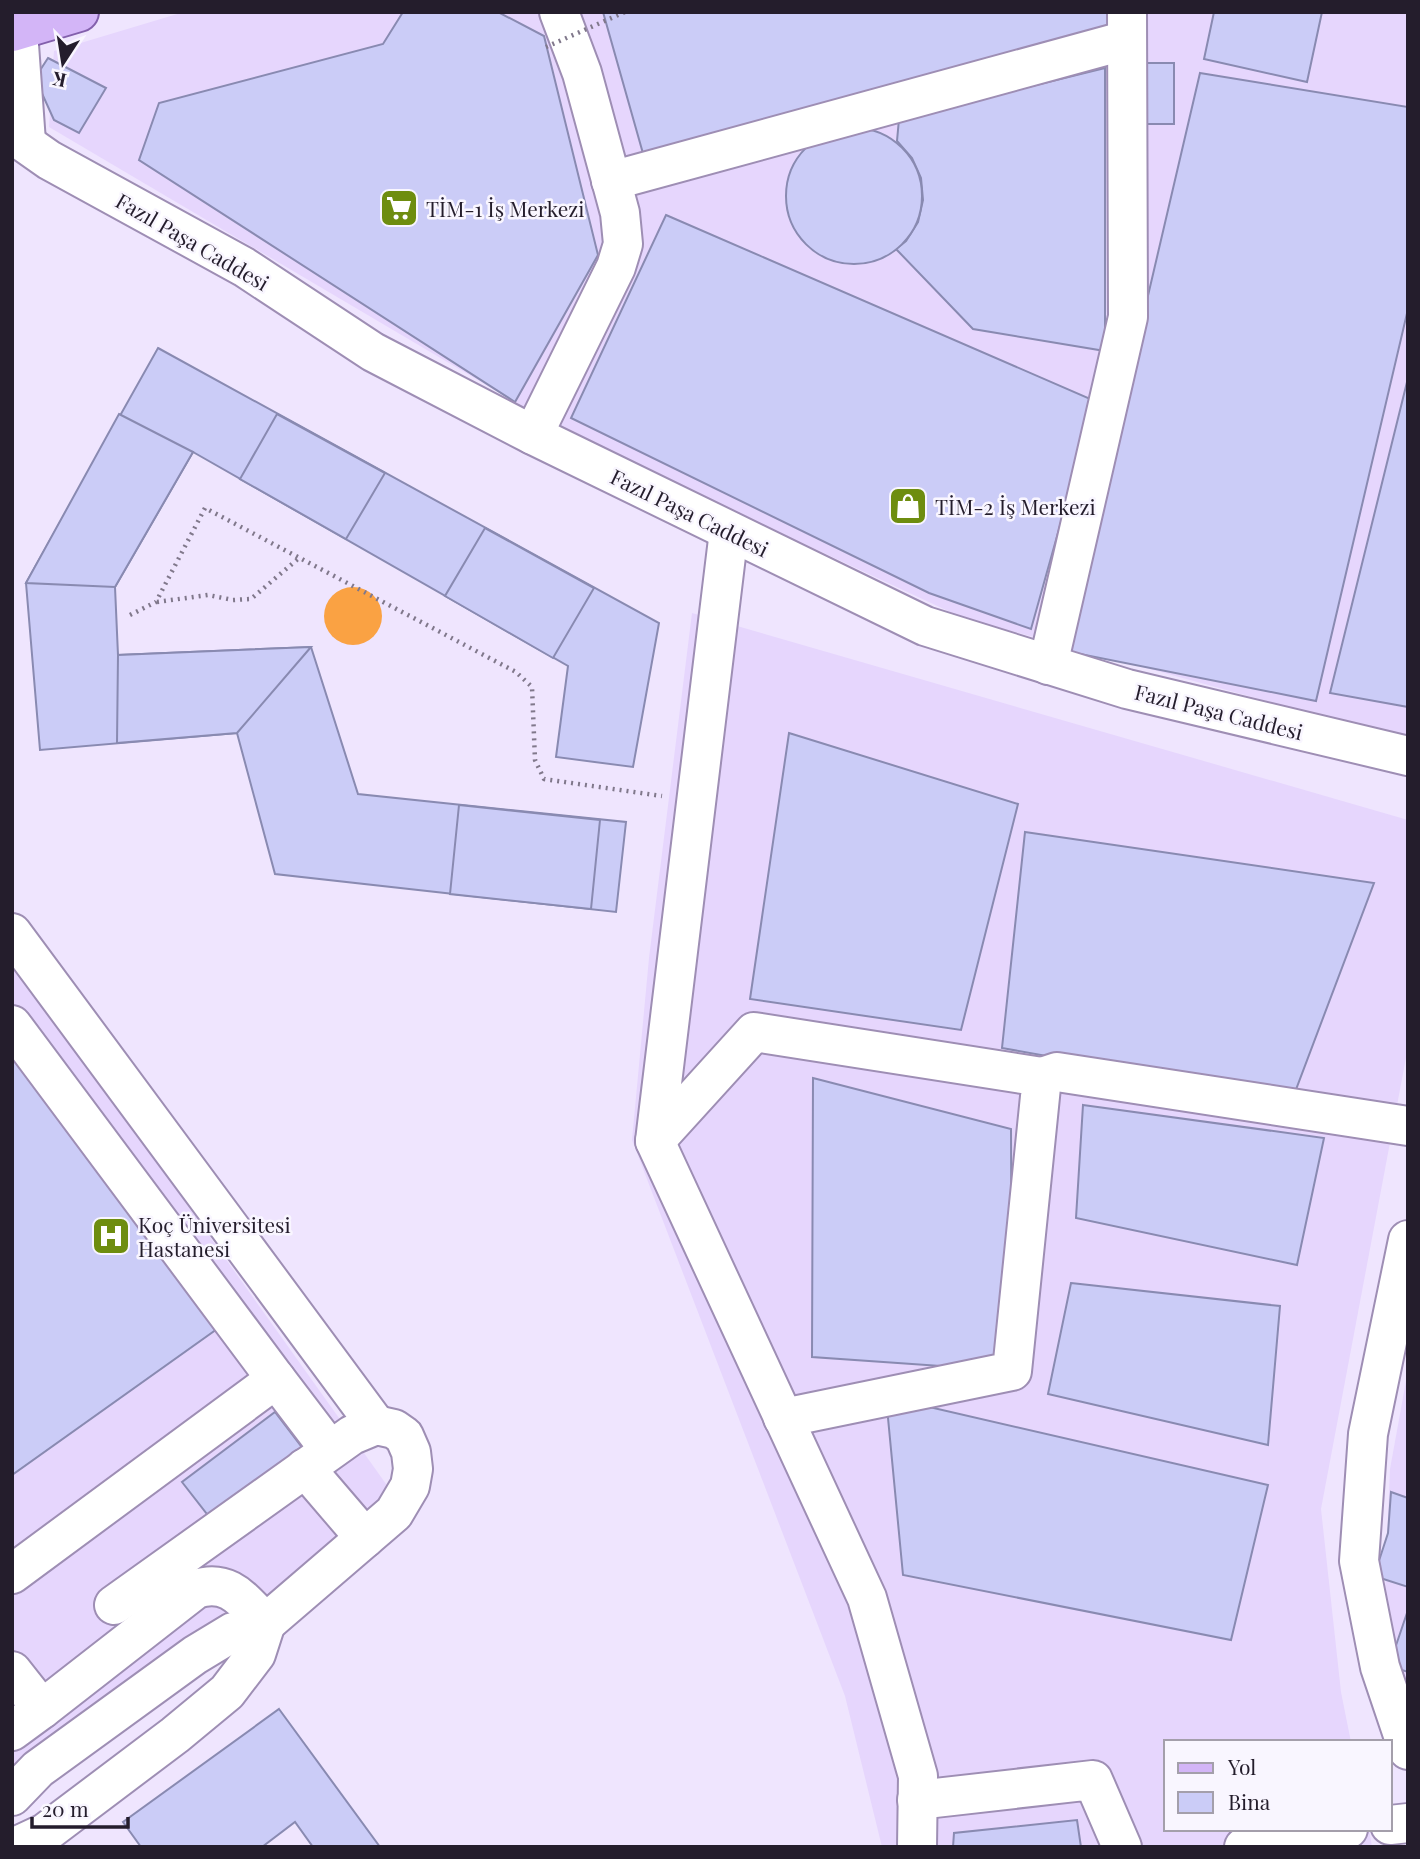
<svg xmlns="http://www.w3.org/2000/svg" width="1420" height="1859" viewBox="0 0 1420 1859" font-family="'Playfair Display',serif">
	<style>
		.built { fill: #e6d6fd }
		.green { fill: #faa243 }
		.building { fill: #cbccf7; stroke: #898ab1; stroke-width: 2 }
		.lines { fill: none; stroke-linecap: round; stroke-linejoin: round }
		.minor-casing { stroke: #9e8eb4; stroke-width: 42 }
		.major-casing { stroke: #8360ac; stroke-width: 42 }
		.path { stroke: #80788b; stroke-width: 4.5; stroke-dasharray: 2 5; stroke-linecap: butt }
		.minor { stroke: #fff; stroke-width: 38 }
		.major { stroke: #d3b5f7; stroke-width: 38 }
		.path-bridge { stroke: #80788b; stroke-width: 4.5; stroke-dasharray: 2 5; stroke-linecap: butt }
		.labels { text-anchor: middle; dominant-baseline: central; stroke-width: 5; stroke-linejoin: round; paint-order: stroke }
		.poi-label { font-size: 21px; fill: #241d2c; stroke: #f9f6ff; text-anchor: start }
		.street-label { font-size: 21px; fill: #241d2c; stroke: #f9f6ff }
	</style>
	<rect width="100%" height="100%" fill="#efe5fe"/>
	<g class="built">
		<polygon points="184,12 1408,12 1408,740 961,617 571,435 49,127 54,51"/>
		<polygon points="692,613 1408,820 1408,1047 1321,1509 1341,1692 1351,1742 1166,1742 1166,1829 1369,1829 1372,1847 882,1847 845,1696 632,1140 649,958"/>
		<polygon points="12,959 406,1512 12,1802"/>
		<polygon points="1408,1370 1408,1690 1384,1618 1390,1469"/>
	</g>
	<circle class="green" cx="353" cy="616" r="29"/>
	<g class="building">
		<polygon points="403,12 498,12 544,36 598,255 515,402 139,160 159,103 383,44"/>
		<polygon points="603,12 1109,12 1115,32 646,164"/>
		<polygon points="1214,12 1322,12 1307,82 1204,59"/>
		<polygon points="48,58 106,88 79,133 54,120 35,78"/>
		<polygon points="1138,63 1174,63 1174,124 1137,124"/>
		<polygon points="1105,68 1105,351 973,329 896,249 906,241 918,222 923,200 921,178 912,158 897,141 899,119"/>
		<polygon points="1200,73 1408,107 1408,309 1316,701 1065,651"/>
		<circle cx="854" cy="196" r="68"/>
		<polygon points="666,215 1095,401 1031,629 929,593 571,418"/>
		<polygon points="158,348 659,623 633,767 556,757 568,666 193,452 115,587 118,655 311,647 358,794 626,822 616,912 275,874 237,733 40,750 26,583"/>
		<polygon points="1408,378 1408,707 1330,693"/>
		<polygon points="119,414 193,452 115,587 26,583"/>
		<polygon points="277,414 385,473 346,539 240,479"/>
		<polygon points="485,528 594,588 553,658 445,596"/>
		<polygon points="311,647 237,733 117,743 118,655"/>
		<polygon points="789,733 1018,804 961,1030 750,999"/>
		<polygon points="459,805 600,820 591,909 450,894"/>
		<polygon points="1025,832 1374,883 1292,1100 1002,1048"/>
		<polygon points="12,1050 217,1329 12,1475"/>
		<polygon points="813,1078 1011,1129 1012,1371 812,1357"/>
		<polygon points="1083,1105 1324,1138 1297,1265 1076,1218"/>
		<polygon points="1071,1283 1280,1306 1268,1445 1048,1394"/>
		<polygon points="886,1397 1268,1485 1231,1640 903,1575"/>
		<polygon points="275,1412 307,1454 214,1523 182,1482"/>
		<polygon points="1391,1492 1408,1498 1408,1587 1374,1576 1388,1533"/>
		<polygon points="1408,1610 1408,1672 1389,1666"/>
		<polygon points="279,1709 380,1847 313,1847 295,1822 262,1847 141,1847 123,1822"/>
		<polygon points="1077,1820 1081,1847 953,1847 954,1833"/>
	</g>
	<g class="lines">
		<defs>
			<g id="minor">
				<polyline points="18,31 26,142"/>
				<polyline points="12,134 49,160 244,267 373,352 533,435 925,626 1127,689 1408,756"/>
				<polyline points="611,181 1127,40"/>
				<polyline points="533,435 616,267 623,244 620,213 582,73 559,12"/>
				<polyline points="729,531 655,1141 867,1598 918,1776 917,1847"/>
				<polyline points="1048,665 1128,317 1127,12"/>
				<polyline points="12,933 376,1425"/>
				<polyline points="12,1025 276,1379"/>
				<polyline points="1042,1077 1057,1072 1408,1126"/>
				<polyline points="655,1141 754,1032 1042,1077 1012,1371 783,1418"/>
				<polyline points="1408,1240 1368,1434 1359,1561 1380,1667 1408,1750"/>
				<polyline points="305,1468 365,1538"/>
				<polyline points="12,1574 276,1379 330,1450"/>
				<polyline points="12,1671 42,1709 12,1731"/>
				<path d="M42,1709L196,1589C230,1578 244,1602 266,1623"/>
				<polyline points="12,1796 38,1769 195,1655 233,1632 266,1623 394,1513 410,1486 413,1469 411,1452 404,1436 394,1429 376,1425 352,1435 114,1605"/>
				<polyline points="917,1800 1093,1780 1122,1847"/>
				<polyline points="1390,1825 1408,1823"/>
				<polyline points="15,1847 45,1833 175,1735 227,1692 256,1654 266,1623"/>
				<polyline points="1244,1847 1348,1829"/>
			</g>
			<polyline id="major" points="12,32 79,12"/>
		</defs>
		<use href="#minor" class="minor-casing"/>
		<use href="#major" class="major-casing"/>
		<g class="path">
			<polyline points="157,602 208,595 233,600 251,599 299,558"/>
			<polyline points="130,615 156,602 205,508 516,672 532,687 535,760 544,779 662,796"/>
		</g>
		<use href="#minor" class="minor"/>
		<use href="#major" class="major"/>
		<polyline class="path-bridge" points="546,47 625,12"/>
	</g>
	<defs>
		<symbol id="supermarket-square" viewBox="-11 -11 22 22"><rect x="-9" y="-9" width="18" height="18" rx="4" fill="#6e8d0f" stroke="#f9f6ff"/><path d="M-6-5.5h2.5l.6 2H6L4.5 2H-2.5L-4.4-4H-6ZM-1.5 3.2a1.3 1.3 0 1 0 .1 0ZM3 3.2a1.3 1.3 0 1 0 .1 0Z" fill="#fff"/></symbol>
		<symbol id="shop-square" viewBox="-11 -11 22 22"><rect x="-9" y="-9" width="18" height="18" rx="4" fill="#6e8d0f" stroke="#f9f6ff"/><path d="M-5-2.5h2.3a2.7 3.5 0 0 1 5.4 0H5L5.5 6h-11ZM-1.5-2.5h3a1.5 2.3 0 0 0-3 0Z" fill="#fff"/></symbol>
		<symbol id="hospital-square" viewBox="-11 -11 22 22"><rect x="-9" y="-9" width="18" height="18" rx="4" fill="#6e8d0f" stroke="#f9f6ff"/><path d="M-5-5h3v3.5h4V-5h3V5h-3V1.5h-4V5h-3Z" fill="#fff"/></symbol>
	</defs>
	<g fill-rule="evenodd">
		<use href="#supermarket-square" x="377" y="186" width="44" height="44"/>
		<use href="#shop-square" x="886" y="484" width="44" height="44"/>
		<use href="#hospital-square" x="89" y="1214" width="44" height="44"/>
	</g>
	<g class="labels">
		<g class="poi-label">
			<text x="426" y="208">TİM-1 İş Merkezi</text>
			<text x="935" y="506">TİM-2 İş Merkezi</text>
			<text x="138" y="1224">Koç Üniversitesi<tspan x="138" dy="24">Hastanesi</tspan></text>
		</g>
		<g class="street-label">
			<text transform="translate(193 241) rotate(30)">Fazıl Paşa Caddesi</text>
			<text transform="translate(690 512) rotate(26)">Fazıl Paşa Caddesi</text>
			<text transform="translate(1219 711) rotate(14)">Fazıl Paşa Caddesi</text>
		</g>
	</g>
	<rect width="1420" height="1859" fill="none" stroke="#241d2c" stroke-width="28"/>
	<rect x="1164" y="1740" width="228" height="91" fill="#f9f6ff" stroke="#a49fab" stroke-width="2"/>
	<rect x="1178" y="1763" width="35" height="10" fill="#d3b5f7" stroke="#a49fab" stroke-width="2"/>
	<text x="1228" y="1775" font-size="21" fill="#241d2c">Yol</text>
	<rect x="1178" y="1792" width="35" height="21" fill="#cbccf7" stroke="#a49fab" stroke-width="2"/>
	<text x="1228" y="1810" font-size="21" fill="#241d2c">Bina</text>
	<g transform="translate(63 63) rotate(192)" stroke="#f9f6ff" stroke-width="5" paint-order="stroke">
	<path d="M0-5L12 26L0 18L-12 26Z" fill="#241d2c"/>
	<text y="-10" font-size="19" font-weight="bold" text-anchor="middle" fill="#241d2c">K</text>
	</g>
	<path d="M32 1817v10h96v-10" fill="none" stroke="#241d2c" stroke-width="3.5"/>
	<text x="42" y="1817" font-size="21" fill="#241d2c" stroke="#f9f6ff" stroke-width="5" paint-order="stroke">20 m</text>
</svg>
